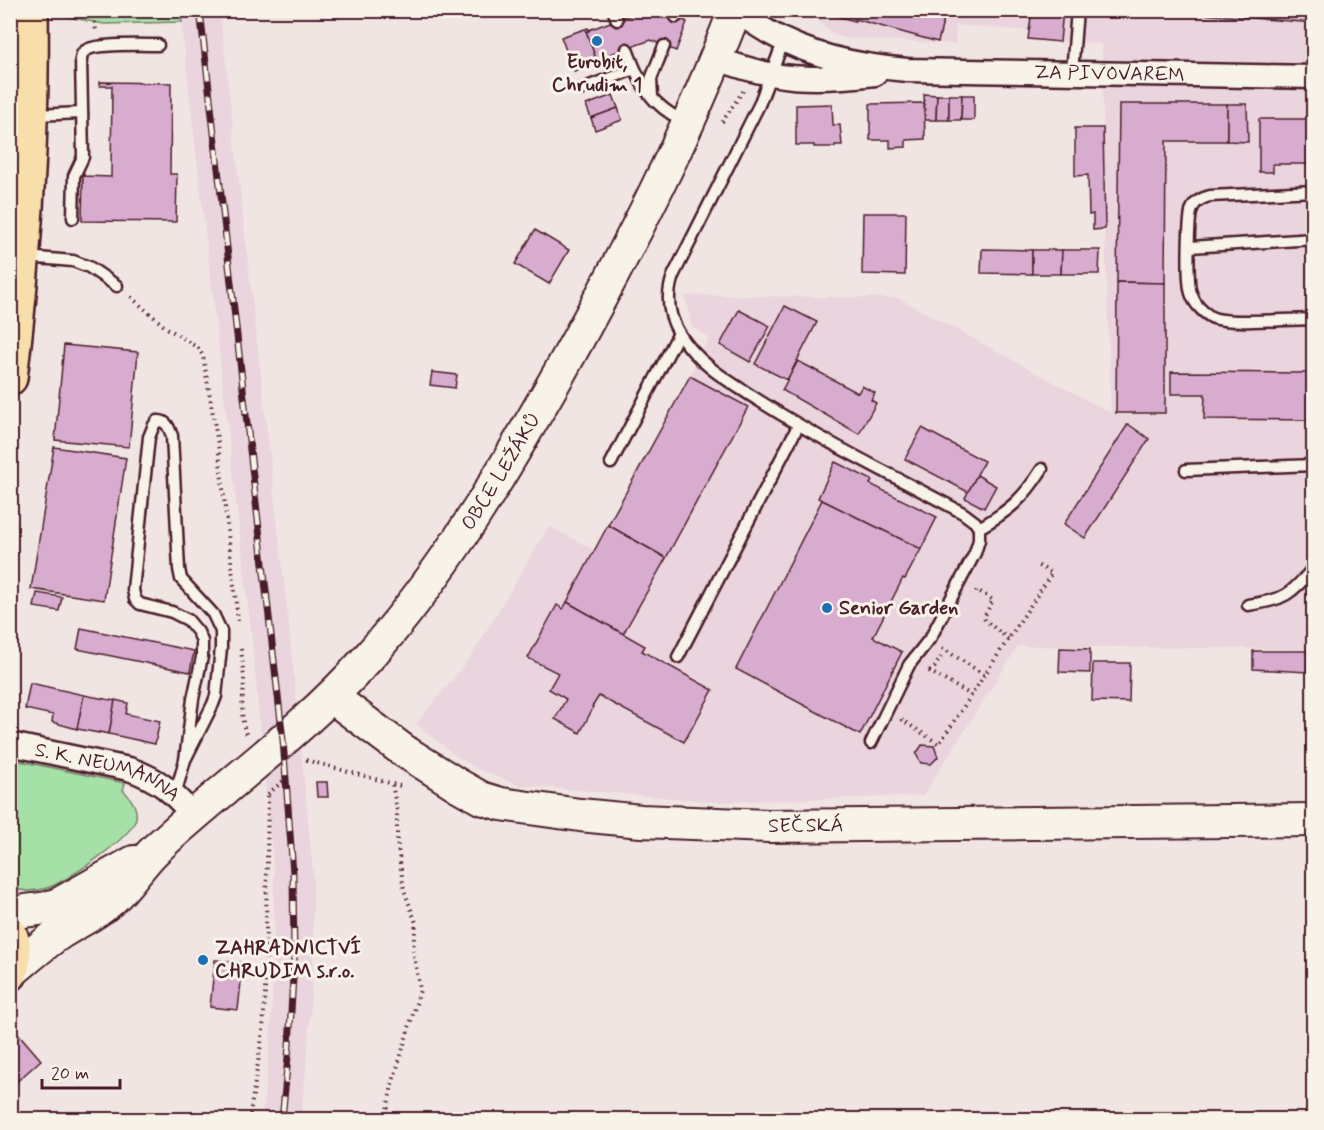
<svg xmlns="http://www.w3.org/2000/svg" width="1324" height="1130" viewBox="0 0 1324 1130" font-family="Mynerve,sans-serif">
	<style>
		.built { fill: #ead4dd }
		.green { fill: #a5e1a7; stroke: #788069; stroke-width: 1.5 }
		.building { fill: #d8accf; stroke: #4a1f2b; stroke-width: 1.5 }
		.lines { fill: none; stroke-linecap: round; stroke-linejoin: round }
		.lane-casing { stroke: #4a1f2b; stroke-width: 15 }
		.street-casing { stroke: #4a1f2b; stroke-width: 27 }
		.secondary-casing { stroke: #4a1f2b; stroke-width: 36 }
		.primary-casing { stroke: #4a1f2b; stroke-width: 38 }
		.path { stroke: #4a1f2b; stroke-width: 4; stroke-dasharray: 1.5 4.5; stroke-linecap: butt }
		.lane { stroke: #f7f3e8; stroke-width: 10 }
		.street { stroke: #f7f3e8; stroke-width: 22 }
		.secondary { stroke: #f7f3e8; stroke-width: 32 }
		.primary { stroke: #f8deab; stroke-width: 33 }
		.rail-casing { stroke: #4a1f2b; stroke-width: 7 }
		.rail { stroke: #f7f3e8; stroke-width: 4.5; stroke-dasharray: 14; stroke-linecap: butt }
		.poi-dot { fill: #1f6fb2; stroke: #f7f3e8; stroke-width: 2 }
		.labels { text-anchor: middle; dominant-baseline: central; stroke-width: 6; stroke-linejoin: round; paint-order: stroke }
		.poi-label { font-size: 20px; font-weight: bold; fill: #4a1f2b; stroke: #f7f3e8; text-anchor: start }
		.street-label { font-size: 20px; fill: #4a1f2b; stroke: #f7f3e8 }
	</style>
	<rect width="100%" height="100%" fill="#f1e5e3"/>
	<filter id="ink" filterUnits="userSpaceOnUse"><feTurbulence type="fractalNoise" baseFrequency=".0167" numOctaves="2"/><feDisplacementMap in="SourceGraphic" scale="12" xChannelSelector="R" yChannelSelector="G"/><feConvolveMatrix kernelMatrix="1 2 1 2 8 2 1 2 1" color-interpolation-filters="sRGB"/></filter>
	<g filter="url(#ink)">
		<g class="built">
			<polygon points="180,11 220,11 289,627 313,872 313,961 308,1047 301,1119 262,1119 270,1044 274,959 274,874 251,631"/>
			<polygon points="815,11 1313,11 1313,649 1018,646 923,796 718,802 519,785 477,769 455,755 416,724 472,655 549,526 594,550 690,375 709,338 692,327 685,295 898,298 1111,413 1105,229 1102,44 1028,39 1029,31 956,25 955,44 846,38 833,34 818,21"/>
		</g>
		<g class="green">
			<polygon points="47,11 180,11 182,22 104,24 47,13"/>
			<path d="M10,759L125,783L123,790C130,797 138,807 136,818C134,836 65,883 47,888C34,892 22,892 11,888Z"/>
		</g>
		<g class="building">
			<polygon points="643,10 660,10 687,22 676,51 651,40 596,59 586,31"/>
			<polygon points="821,10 946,10 938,42 855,19 855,21 821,12"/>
			<polygon points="1032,10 1063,10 1060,42 1028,39"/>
			<polygon points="1152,10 1314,10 1314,23"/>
			<polygon points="588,28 589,31 586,31 596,59 599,58 600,62 574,71 561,37"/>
			<polygon points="100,82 171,83 170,174 177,174 176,222 82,221 83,173 84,173 84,176 111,177 112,86 100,86"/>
			<polygon points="924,94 937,95 936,120 925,120"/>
			<polygon points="613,95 618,108 591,118 586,105"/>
			<polygon points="937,95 949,95 949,120 936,120"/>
			<polygon points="949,95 962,95 961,120 949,120"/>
			<polygon points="962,95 974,95 974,120 961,120"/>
			<polygon points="924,103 925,139 906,140 906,147 890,148 890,140 870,140 870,104"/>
			<polygon points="832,104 833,125 840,125 842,145 835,145 835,147 814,147 814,145 796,145 796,105"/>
			<polygon points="1119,104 1227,104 1227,141 1166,141 1165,283 1117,282"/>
			<polygon points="1227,104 1247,104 1248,142 1227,141"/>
			<polygon points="618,108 622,120 595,130 591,118"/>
			<polygon points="1259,119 1314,119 1314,164 1273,164 1273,172 1259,172"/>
			<polygon points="1075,128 1103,128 1105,229 1093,230 1093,214 1089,215 1088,175 1075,176"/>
			<polygon points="863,213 906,213 905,275 862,274"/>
			<polygon points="535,230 569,250 549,284 515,264"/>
			<polygon points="982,249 1032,250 1032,274 981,273"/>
			<polygon points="1032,250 1062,250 1061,274 1032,274"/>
			<polygon points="1062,250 1100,250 1099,274 1061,274"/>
			<polygon points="1117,282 1165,283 1165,413 1116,413"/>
			<polygon points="785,306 817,322 787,380 755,364"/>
			<polygon points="739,310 770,326 750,362 720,345"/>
			<polygon points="64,345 138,352 129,447 55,440"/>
			<polygon points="798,361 858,393 862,386 875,393 871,400 876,403 859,434 782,390"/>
			<polygon points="432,372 457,375 455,388 430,385"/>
			<polygon points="1171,372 1314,373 1314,420 1204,419 1205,394 1171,394"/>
			<polygon points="690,376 748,407 666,558 608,525"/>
			<polygon points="1128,424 1149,439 1085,538 1064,524"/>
			<polygon points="922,428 984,461 968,492 905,459"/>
			<polygon points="54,447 126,458 104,600 31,589"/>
			<polygon points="835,462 872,480 870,484 937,517 921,549 818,498"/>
			<polygon points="977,475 996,486 984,508 965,498"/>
			<polygon points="822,500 921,549 905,579 903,578 873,637 902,652 860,735 736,669"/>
			<polygon points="608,525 666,558 623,634 567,602"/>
			<polygon points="37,593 62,597 59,611 34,607"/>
			<polygon points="567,602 645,646 642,651 713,690 684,742 599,696 592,707 593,708 580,733 555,719 566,699 549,689 558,673 528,658 557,605 563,609"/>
			<polygon points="81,628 194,651 190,672 77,649"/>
			<polygon points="1060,648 1090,649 1090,673 1059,672"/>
			<polygon points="1253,651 1308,651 1308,672 1253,669"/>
			<polygon points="1093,663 1130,663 1129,702 1092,701"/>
			<polygon points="30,683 84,695 77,729 52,722 53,715 25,709"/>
			<polygon points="84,695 116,701 109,734 99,732 99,733 77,729"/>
			<polygon points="115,700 128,703 126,714 160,721 155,744 109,734"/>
			<polygon points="922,745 934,746 938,757 931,764 921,763 916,754"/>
			<polygon points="316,782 327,782 328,797 317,797"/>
			<polygon points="215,960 243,963 238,1010 210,1007"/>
			<polygon points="16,1031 41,1060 12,1086 10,1084 10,1035"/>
		</g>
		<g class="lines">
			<defs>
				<g id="lane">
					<polyline points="613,10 617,20"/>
					<polyline points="676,17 679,10"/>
					<path d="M784,40L759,105L673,276C666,296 668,315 679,333C698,364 728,381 758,400C824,442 894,476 963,513L975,522L979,528C1009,511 1023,499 1042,469"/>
					<path d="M627,49C641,87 650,104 686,123"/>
					<polyline points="1072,73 1077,10"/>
					<polyline points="582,89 634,69"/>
					<polyline points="652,97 651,79 664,46"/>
					<polyline points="34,115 82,113"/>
					<path d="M1314,191L1210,196C1202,198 1195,201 1192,209C1188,219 1187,282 1191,293C1194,303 1202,312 1211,317C1226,325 1293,319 1314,319"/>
					<path d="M73,218L74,176L83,157L81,59C82,56 81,53 85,51C95,43 143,45 158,45"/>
					<polyline points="1190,247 1314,239"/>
					<polyline points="26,257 73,261 89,267 117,286"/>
					<polyline points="611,463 679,333"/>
					<polyline points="1186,470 1314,465"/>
					<path d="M1248,605C1285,599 1290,596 1314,567"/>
					<polyline points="678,657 798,426"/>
					<polyline points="871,743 909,665 931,637 975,553 979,540 979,528"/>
					<path d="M175,795L185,760L213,704L216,696L221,648V631L213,614L181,579L179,569L172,436C169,428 167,420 157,421L154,425L149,437L133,590L135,599L140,604L172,612L188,620L198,632L202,641V657L193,699L185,760"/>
				</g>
				<g id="street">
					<path id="s1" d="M735,11C746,18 758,26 770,33C811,57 859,66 907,70L1314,77"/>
					<path d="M716,58C773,81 816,81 875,74"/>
					<path id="s2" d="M10,744L129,769C161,780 172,792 194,816"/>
				</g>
				<g id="secondary">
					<path id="s3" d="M332,697L404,751L458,785L481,798L501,804L580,815L641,821L769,826L1314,820"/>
					<polyline points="10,913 47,908 59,904 134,862"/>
					<path id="s4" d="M12,971C27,959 43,944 60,933C77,922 96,914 111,900C128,885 140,864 156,849C225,785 303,731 366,660C445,572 503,472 561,370C626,253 687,136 735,10"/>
				</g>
				<g id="primary">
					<path d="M10,378C25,256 33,133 31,10"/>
					<path d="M10,933C15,947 15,960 10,974"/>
				</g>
			</defs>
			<use href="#lane" class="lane-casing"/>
			<use href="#street" class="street-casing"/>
			<use href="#secondary" class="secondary-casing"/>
			<use href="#primary" class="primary-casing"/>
			<g class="path">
				<polyline points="93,10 96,31"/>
				<polyline points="722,122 743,91"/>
				<polyline points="131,297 164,326 198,348 203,356 218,444 238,621"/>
				<polyline points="976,592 977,590 993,600 984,617 985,620 1008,639"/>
				<polyline points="942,648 985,675"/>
				<path d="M241,649C242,659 243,668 244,678C244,697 239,715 246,734"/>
				<polyline points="929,671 935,667 941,657"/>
				<polyline points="929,671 971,695"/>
				<polyline points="902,719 902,720 939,744 1052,573 1037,565"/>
				<polyline points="306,760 404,787"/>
				<polyline points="268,794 283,781"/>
				<polyline points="249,1120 263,1031 265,994 268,794"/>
				<polyline points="385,1120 392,1085 420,990 413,949 416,923 404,890 397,841 397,811 392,783"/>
			</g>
			<use href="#lane" class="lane"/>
			<use href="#street" class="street"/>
			<use href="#secondary" class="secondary"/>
			<use href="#primary" class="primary"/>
			<defs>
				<polyline id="rail" points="200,10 283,740 293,873 294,960 289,1046 282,1120"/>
			</defs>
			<use href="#rail" class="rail-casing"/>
			<use href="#rail" class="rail"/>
		</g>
	</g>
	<g class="poi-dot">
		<circle cx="597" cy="41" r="6"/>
		<circle cx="827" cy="608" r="6"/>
		<circle cx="203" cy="960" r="6"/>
	</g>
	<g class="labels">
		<g class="poi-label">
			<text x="597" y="62" text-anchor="middle">Eurobit,<tspan x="597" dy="23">Chrudim 1</tspan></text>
			<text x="839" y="608">Senior Garden</text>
			<text x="215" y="948">ZAHRADNICTVÍ<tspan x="215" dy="23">CHRUDIM s.r.o.</tspan></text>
		</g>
		<g class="street-label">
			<text stroke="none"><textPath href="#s1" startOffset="387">ZA PIVOVAREM</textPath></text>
			<text stroke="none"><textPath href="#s4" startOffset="705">OBCE LEŽÁKŮ</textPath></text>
			<text stroke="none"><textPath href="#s2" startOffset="102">S. K. NEUMANNA</textPath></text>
			<text stroke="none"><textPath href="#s3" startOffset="507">SEČSKÁ</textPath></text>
		</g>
	</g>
	<rect width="1324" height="1130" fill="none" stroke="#f7f3e8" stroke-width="36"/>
	<rect x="18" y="18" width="1288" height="1094" fill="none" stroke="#4a1f2b" stroke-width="2" filter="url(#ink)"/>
	<path d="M42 1079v9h78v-9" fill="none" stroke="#4a1f2b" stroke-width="3"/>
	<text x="51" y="1079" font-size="18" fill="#4a1f2b" stroke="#f7f3e8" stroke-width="4.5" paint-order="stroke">20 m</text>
</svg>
